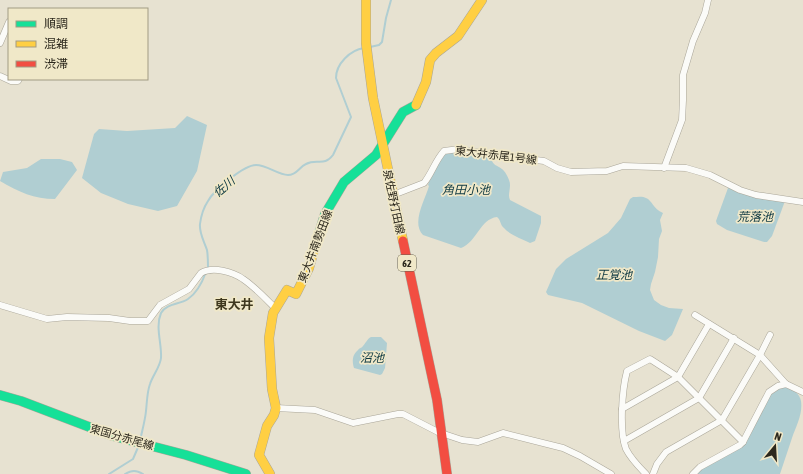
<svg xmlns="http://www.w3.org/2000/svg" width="803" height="474" viewBox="0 0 803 474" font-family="'Asap Condensed','Noto Sans JP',sans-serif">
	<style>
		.water { fill: #b0ced2 }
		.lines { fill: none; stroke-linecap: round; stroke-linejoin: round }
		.stream { stroke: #b0ced2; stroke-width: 2 }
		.street-casing { stroke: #aaa699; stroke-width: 7 }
		.fast-casing { stroke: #aaa699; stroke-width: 10 }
		.slow-casing { stroke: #aaa699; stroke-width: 10 }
		.jam-casing { stroke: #aaa699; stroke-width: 10 }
		.street { stroke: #fbfbf8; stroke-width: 6 }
		.fast { stroke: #16e098; stroke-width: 9 }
		.slow { stroke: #ffcf43; stroke-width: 9 }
		.jam { stroke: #f24e42; stroke-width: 9 }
		.labels { text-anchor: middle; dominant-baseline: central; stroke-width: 3.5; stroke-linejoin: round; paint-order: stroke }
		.shield { fill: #f0e8c8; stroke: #676250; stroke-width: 1 }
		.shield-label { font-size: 10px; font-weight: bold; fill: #2c281d }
		.street-label { font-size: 11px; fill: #2c281d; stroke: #f0e8c8 }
		.water-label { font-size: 12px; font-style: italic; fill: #0b3741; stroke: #f0e8c8 }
		.quarter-label { font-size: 13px; font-weight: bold; fill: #3f381e; stroke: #f0e8c8 }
	</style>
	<rect width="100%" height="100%" fill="#e7e2d1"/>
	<g class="water">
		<polygon points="187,116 207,125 197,171 177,206 158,211 128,204 101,193 82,178 94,134 99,129 127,131 175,128"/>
		<path d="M463,152L492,157C491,165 497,165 502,169C505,171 508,177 509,180C512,187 507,194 510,200L541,216V223L535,241L530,243C522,239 510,235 504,228C500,225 501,220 497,217C480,219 477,242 461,248L423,235C411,223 425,200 429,186L428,185C432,175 436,159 446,154C451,152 457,152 463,152Z"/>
		<path d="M41,159H60L72,162L77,170L55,199C34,199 19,192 0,181L3,172L27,168Z"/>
		<polygon points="731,187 785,201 772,236 767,242 764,242 727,230 717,224 716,221 728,188"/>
		<path d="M633,197C637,197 643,196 646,198C652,200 653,209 663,213L660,220L662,231L659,239L658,257L655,272L651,284L650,290L654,300L661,305L669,308L683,309L672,335L665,341L639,331L582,303L548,295L546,292L556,269L566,259L608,233L621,218L630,199Z"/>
		<path d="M371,337H381L387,343L385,368L382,374L380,375L354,368C352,361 352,355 358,350C359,348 362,348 363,346C366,343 367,339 371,337Z"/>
		<path d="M786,386C792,388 800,394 801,401C803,414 796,426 792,438C788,450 784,462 780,474H696L701,468L742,445L770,395L773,392Z"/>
	</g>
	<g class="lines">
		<g class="stream">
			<polyline points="370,47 379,45 382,42 386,18 391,0"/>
			<path d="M208,268C208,262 208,256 207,250C204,241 199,233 200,224C201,216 204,207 208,201C214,190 244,165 256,165C267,165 278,175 288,175C297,175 299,167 306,164C317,158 324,167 333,155L351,117L336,78C336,64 350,50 364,48"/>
			<path d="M140,441C142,431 145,421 146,411C147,402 147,392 150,384C153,375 160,367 161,358C162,344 155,327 161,313C167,303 179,305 188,299C197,293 202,283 206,272"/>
			<polyline points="109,474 133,459 139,445"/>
			<path d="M125,474C132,470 136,470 143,474"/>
		</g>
		<defs>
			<g id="street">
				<polyline points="0,43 9,22"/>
				<polyline points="0,76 11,81 18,81 19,79"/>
				<polyline points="664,168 682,120 683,100 683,75 693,41 705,13 708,0"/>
				<path d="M393,195L424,183C432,173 435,161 444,151L459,149L489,154L544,161L557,168L571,172L607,171L623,166L686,168L710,175L740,190L756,195L803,202"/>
				<path d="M0,305L47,319L67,317L109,318L130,321H148L160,305L189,289L201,273C213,266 233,272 243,279C255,287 266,299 276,309"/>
				<polyline points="695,315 760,355 786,384"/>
				<polyline points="276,408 315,410 353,423 398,414 403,414 438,432 462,440 478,442 503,433 563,448 580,456 611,474"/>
				<polyline points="622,409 678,377 709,324"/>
				<polyline points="624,441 699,398 734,338"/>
				<path d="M646,474C638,466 631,459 626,449C619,431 622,390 627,371L650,359L678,377L743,442"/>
				<polyline points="653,474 657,464 666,452 722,420 760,355 770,335"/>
				<polyline points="693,474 700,467 740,445 743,442 769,392 778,386 786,384 803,392"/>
			</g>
			<g id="fast">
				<polyline points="316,243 325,214 344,182 376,155 403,112 416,105"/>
				<polyline points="0,395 21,401 113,436 186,455 246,474"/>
			</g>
			<g id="slow">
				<polyline points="366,0 366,43 373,98 403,241"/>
				<polyline points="416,105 426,82 430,60 436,53 458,36 482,0"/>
				<polyline points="270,474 259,455 267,426 274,415 276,408 272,389 269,338 273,313 287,290 296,294 309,268 316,243"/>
			</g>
			<polyline id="jam" points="403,241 437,400 447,474"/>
		</defs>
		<use href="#street" class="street-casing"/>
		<use href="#fast" class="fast-casing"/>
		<use href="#slow" class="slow-casing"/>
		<use href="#jam" class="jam-casing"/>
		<use href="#street" class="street"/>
		<use href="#fast" class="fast"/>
		<use href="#slow" class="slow"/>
		<use href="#jam" class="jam"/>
	</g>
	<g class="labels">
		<rect class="shield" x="398" y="255" width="18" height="16" rx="3"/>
		<g class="shield-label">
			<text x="407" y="263">62</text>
		</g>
		<g class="street-label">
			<text transform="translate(496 155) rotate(7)">東大井赤尾1号線</text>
			<text transform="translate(394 202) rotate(78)">泉佐野打田線</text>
			<text transform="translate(315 246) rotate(-69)">東大井南勢田線</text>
			<text transform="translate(122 437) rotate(16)">東国分赤尾線</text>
		</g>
		<g class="water-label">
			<text transform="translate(224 187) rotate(-40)">佐川</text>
			<text x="466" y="190">角田小池</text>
			<text x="755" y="217">荒落池</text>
			<text x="614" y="275">正覚池</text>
			<text x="372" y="358">沼池</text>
		</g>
		<g class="quarter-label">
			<text x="234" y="304">東大井</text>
		</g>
	</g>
	<rect x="8" y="8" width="140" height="72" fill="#f0e8c8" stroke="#a29b84"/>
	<rect x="16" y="21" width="20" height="6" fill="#16e098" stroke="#a29b84"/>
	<text x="44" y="28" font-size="12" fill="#2c281d">順調</text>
	<rect x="16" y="41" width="20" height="6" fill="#ffcf43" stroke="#a29b84"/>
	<text x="44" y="48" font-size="12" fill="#2c281d">混雑</text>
	<rect x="16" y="61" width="20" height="6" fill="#f24e42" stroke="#a29b84"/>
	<text x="44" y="68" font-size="12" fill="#2c281d">渋滞</text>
	<g transform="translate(775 446) rotate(18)" stroke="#f0e8c8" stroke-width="3" paint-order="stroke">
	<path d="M0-3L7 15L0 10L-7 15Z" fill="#2c281d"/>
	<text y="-6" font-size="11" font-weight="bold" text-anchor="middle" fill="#2c281d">N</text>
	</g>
</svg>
